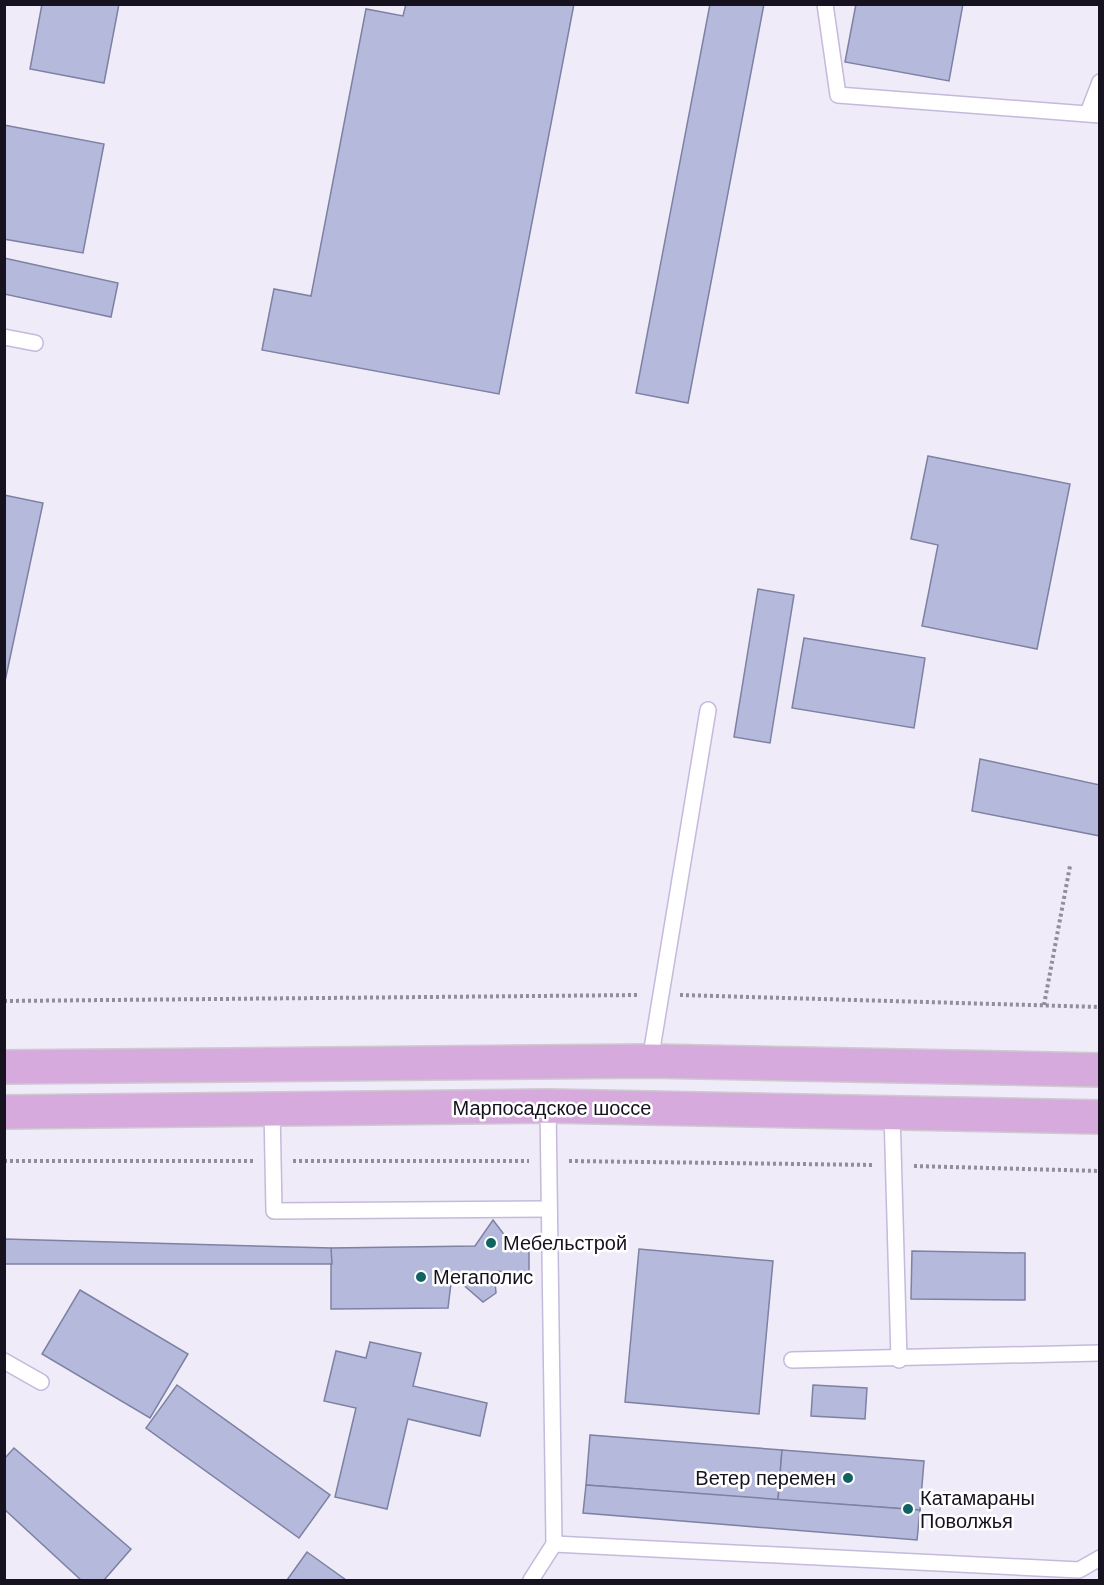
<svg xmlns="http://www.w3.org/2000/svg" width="1104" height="1585" viewBox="0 0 1104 1585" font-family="Arial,sans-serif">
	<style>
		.building { fill: #b5badd; stroke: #7d81a2; stroke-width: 1.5 }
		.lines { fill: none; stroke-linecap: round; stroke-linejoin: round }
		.service-casing { stroke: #c5b9dc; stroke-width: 18 }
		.primary-casing { stroke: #cccbce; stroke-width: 36 }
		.path { stroke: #918d9a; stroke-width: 4; stroke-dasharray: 3 3; stroke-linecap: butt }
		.service { stroke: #fff; stroke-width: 15 }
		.primary { stroke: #d6aadd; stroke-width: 33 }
		.poi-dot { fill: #116263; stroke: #fff; stroke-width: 2 }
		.labels { text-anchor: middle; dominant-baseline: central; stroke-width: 5; stroke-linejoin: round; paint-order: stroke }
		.street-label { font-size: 20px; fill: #17121f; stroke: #fff }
		.poi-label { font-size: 20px; fill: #17121f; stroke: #fff; text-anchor: start }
	</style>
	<rect width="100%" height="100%" fill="#efebf9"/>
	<g class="building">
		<polygon points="42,4 119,4 104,83 30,69"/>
		<polygon points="406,4 574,4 499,394 262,350 274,289 311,296 366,9 403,16"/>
		<polygon points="710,4 764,4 688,403 636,393"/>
		<polygon points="856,4 963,4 949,81 845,62"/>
		<polygon points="4,125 104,144 83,253 4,239"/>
		<polygon points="4,258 118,283 111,317 4,294"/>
		<polygon points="928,456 1070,484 1037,649 922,626 938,545 911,539"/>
		<polygon points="4,495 43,503 4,686"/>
		<polygon points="758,589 794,595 770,743 734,737"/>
		<polygon points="804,638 925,658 914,728 792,708"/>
		<polygon points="980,759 1100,785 1100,836 972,811"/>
		<polygon points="493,1220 512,1245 529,1245 529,1273 494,1271 496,1293 483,1302 452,1275 448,1308 331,1309 331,1248 475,1246"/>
		<polygon points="4,1239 331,1248 332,1264 4,1264"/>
		<polygon points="639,1249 773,1261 759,1414 625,1402"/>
		<polygon points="912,1251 1025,1253 1025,1300 911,1299"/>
		<polygon points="80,1290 188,1354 150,1418 42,1354"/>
		<polygon points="370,1342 421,1353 413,1386 487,1403 480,1436 408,1419 387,1509 335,1497 356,1408 324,1401 336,1351 366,1358"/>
		<polygon points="177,1385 330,1495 299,1538 146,1428"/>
		<polygon points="813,1385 867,1388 865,1419 811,1416"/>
		<polygon points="590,1435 782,1450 778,1500 586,1485"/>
		<polygon points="14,1448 131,1549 104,1580 81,1580 4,1509 4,1459"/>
		<polygon points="782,1450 924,1461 920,1510 778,1500"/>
		<polygon points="586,1485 920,1510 917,1540 583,1513"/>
		<polygon points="307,1552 346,1580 287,1580"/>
	</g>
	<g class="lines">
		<defs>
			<g id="service">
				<polyline points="825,4 838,95 1100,115"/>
				<polyline points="1088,113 1100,82"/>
				<polyline points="4,337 35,343"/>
				<polyline points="650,1061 708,710"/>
				<polyline points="272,1109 274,1211 548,1209"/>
				<polyline points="892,1112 899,1360"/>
				<polyline points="792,1360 1100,1353"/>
				<polyline points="4,1361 41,1382"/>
				<polyline points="554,1544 1079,1570 1100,1558"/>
				<polyline points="531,1580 554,1544 548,1106"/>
			</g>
			<g id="primary">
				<polyline points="4,1067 650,1061 1100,1070"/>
				<polyline points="4,1112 548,1106 1100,1117"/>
			</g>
		</defs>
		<use href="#service" class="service-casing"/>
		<use href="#primary" class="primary-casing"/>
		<g class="path">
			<polyline points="680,995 1100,1007"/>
			<polyline points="4,1001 640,995"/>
			<polyline points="1044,1005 1070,866"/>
			<polyline points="4,1161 253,1161"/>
			<polyline points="293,1161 529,1161"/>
			<polyline points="569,1161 874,1165"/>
			<polyline points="914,1166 1100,1171"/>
		</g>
		<use href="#service" class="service"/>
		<use href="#primary" class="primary"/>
	</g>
	<g class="poi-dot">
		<circle cx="491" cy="1243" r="6"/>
		<circle cx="421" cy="1277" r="6"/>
		<circle cx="848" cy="1478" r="6"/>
		<circle cx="908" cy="1509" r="6"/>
	</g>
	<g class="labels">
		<g class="street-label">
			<text x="552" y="1108">Марпосадское шоссе</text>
		</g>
		<g class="poi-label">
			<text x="503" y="1243">Мебельстрой</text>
			<text x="433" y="1277">Мегаполис</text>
			<text x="836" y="1478" text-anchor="end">Ветер перемен</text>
			<text x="920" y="1498">Катамараны<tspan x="920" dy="23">Поволжья</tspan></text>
		</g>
	</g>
	<rect width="1104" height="1585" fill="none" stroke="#17121f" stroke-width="12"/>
</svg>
